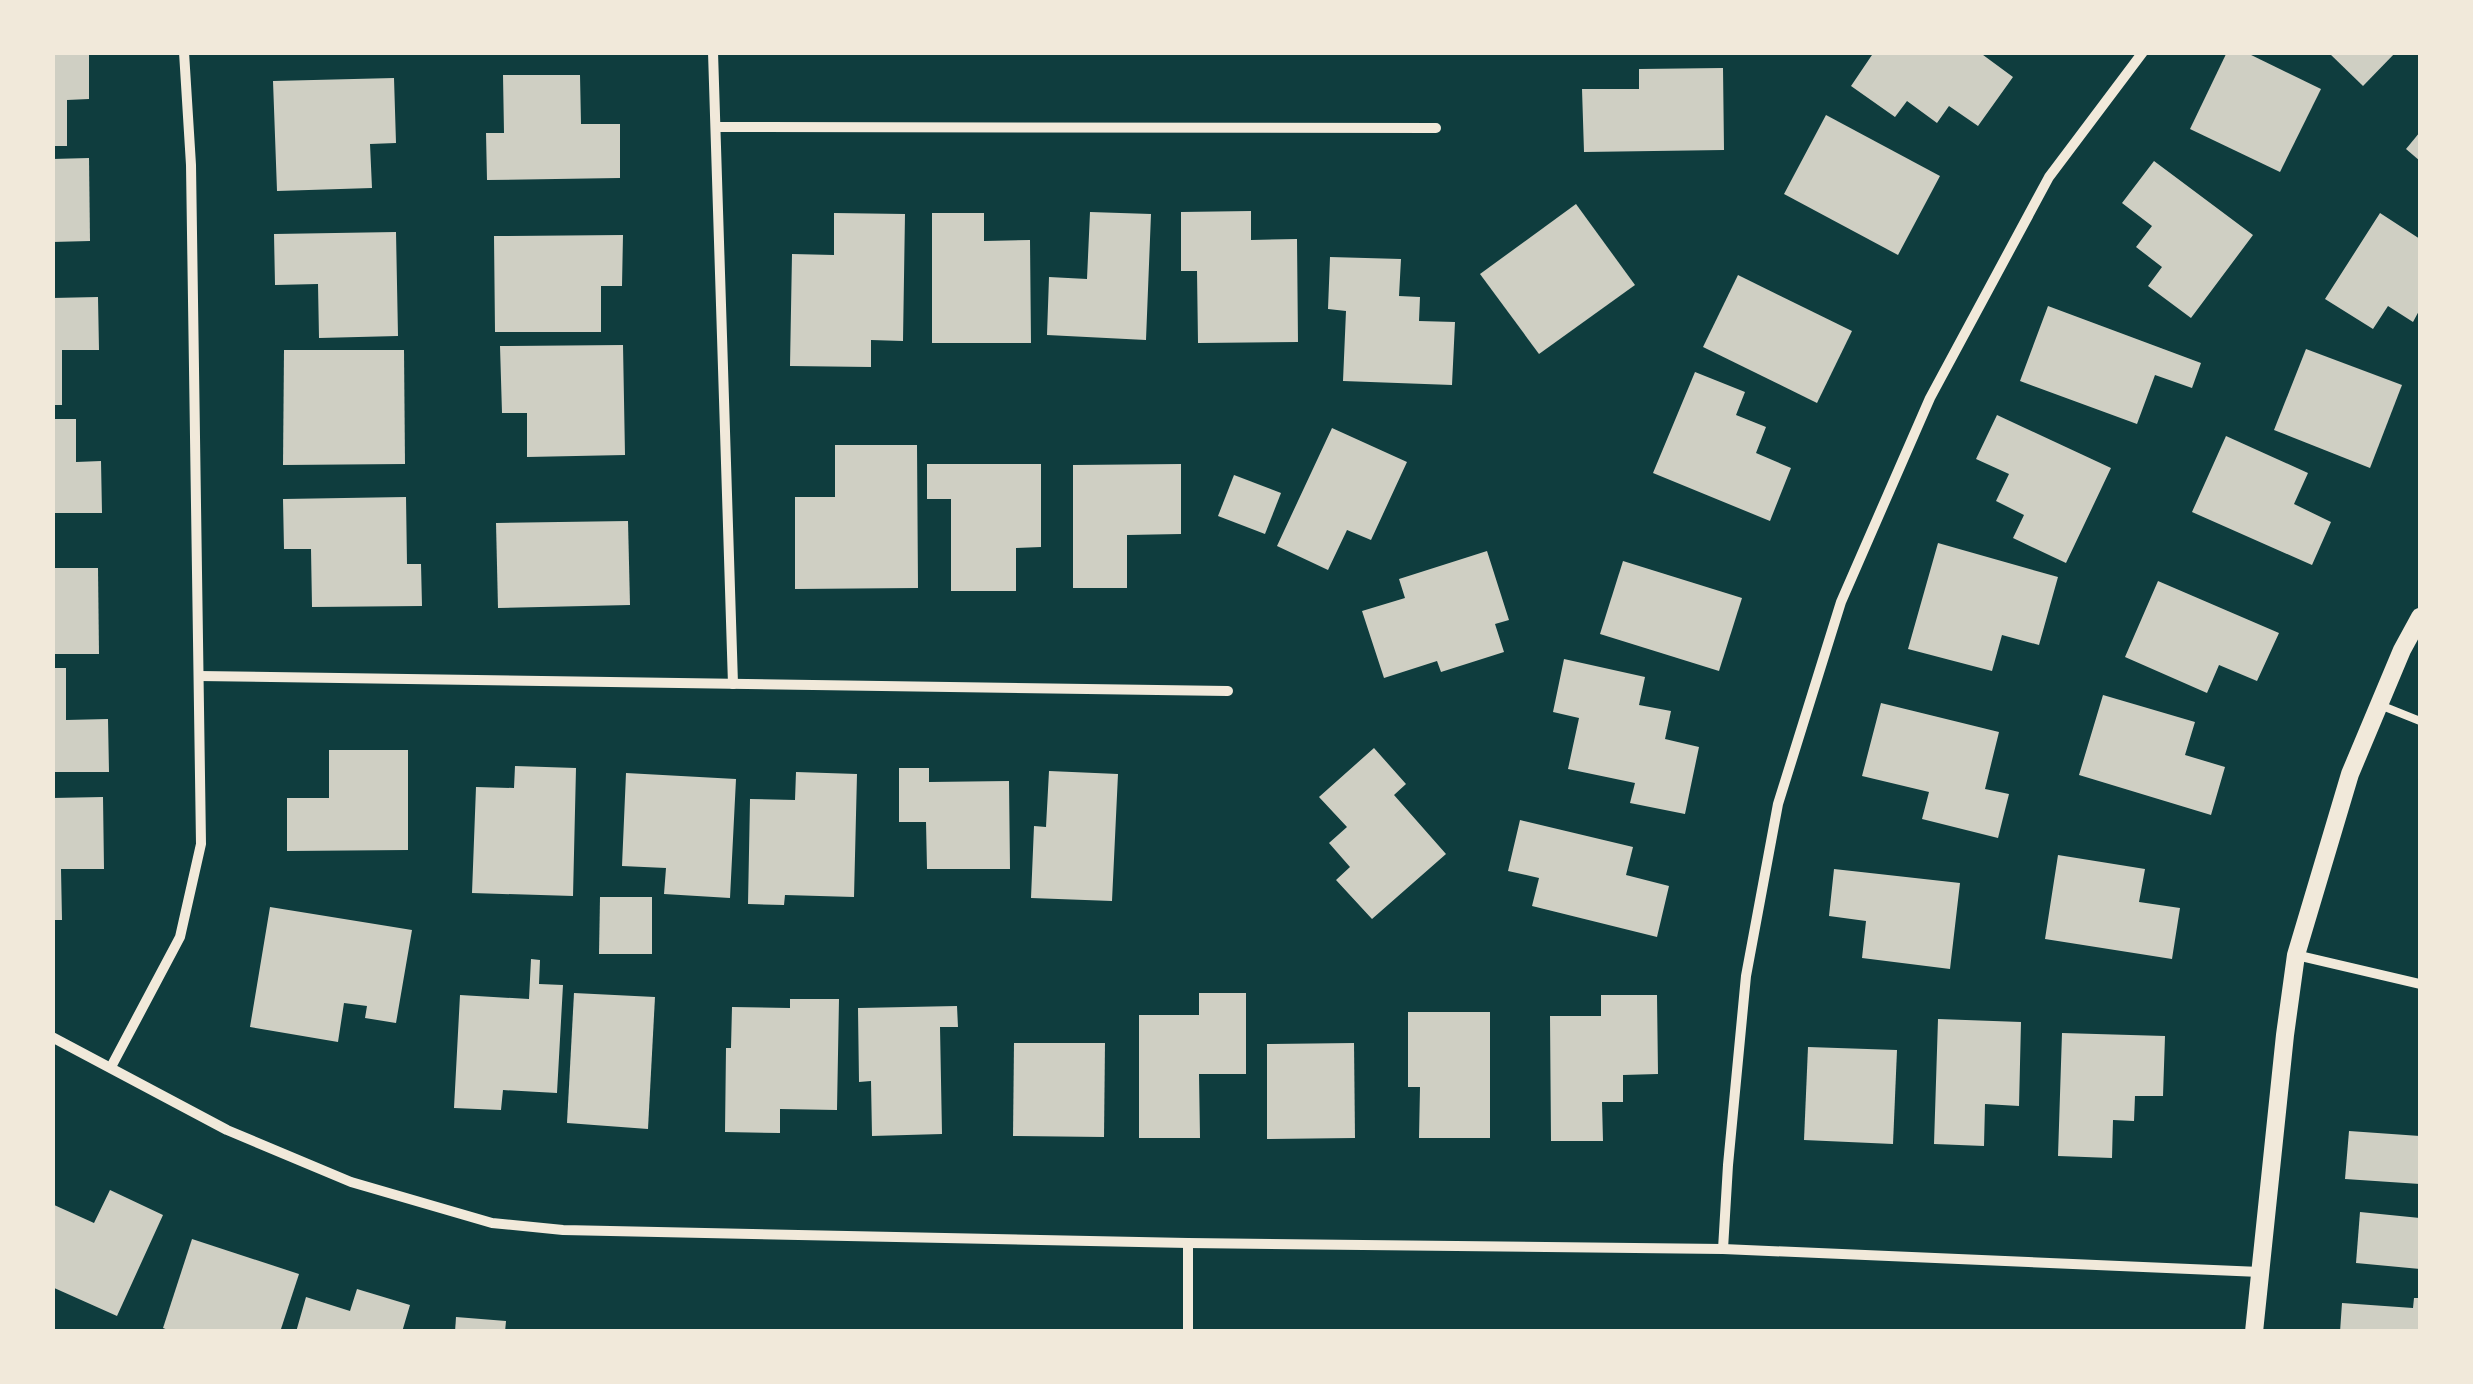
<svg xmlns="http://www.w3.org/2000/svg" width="2473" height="1384" viewBox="0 0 2473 1384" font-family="Arial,sans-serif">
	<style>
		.building { fill: #cfcfc3 }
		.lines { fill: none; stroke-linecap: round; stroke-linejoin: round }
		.service { stroke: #f1e9da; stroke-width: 8 }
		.minor { stroke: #f1e9da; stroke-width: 10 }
		.tertiary { stroke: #f1e9da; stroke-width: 18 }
	</style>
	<rect width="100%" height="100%" fill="#0f3d3e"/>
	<g class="building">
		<polygon points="52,52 89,52 89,99 67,100 67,146 52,146"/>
		<polygon points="1874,52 1979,52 2013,77 1978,126 1949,106 1937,123 1907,101 1895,117 1851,86"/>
		<polygon points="2227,52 2245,52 2321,89 2280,172 2190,129"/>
		<polygon points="2328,52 2396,52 2363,86"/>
		<polygon points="1723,68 1724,150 1584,152 1582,89 1639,89 1639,69"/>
		<polygon points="503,75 580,75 581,124 620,124 620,178 487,180 486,133 504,133"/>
		<polygon points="394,78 396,143 370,144 372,188 277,191 273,81"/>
		<polygon points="1826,115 1940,176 1898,255 1784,194"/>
		<polygon points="2420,132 2420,161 2406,149"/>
		<polygon points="89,158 90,241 52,242 52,159"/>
		<polygon points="2154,161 2253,235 2191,318 2148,286 2162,267 2136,247 2152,226 2122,203"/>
		<polygon points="1576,204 1635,285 1539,354 1480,274"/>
		<polygon points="1251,211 1251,240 1297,239 1298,342 1198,343 1197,271 1181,271 1181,212"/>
		<polygon points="1090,212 1151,214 1146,340 1047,335 1049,277 1087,279"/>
		<polygon points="834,213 905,214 903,341 871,340 871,367 790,366 792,254 834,255"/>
		<polygon points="932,213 984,213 984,241 1030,240 1031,343 932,343"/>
		<polygon points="2380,213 2420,239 2420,309 2413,322 2388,306 2373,329 2325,299"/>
		<polygon points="396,232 398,336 319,338 318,284 275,285 274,234"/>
		<polygon points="623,235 622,286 601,286 601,332 495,332 494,236"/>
		<polygon points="1330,257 1401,259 1399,296 1420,297 1419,321 1455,322 1452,385 1343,381 1346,311 1328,309"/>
		<polygon points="1738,275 1852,331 1817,403 1703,347"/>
		<polygon points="98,297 99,350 62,350 62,405 52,405 52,298"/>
		<polygon points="2048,306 2201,363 2192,388 2155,375 2137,424 2020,381"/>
		<polygon points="623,345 625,455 527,457 527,413 502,413 500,346"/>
		<polygon points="2306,349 2402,385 2370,468 2274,430"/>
		<polygon points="284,350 404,350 405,464 283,465"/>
		<polygon points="1695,372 1745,392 1736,415 1766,427 1756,453 1791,468 1770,521 1653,473"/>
		<polygon points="1997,415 2111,468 2066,563 2013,538 2024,515 1996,501 2009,474 1976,459"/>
		<polygon points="52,419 76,419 76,462 101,461 102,513 52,513"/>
		<polygon points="1332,428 1407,462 1371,540 1347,530 1328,570 1277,546"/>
		<polygon points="2226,436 2308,473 2294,504 2331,522 2312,565 2192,512"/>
		<polygon points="835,445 917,445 918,588 795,589 795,497 835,497"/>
		<polygon points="927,464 1041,464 1041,547 1016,548 1016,591 951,591 951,499 927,499"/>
		<polygon points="1181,464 1181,534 1127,535 1127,588 1073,588 1073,465"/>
		<polygon points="1234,475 1281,493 1265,534 1218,516"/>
		<polygon points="406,497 407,564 421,564 422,606 312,607 311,549 284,549 283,499"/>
		<polygon points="628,521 630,605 498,608 496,523"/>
		<polygon points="1938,543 2058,577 2039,645 2002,635 1992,671 1908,649"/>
		<polygon points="1487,551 1509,620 1495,624 1504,652 1441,672 1437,661 1384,678 1362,611 1405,598 1399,579"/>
		<polygon points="1623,561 1742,598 1719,671 1600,634"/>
		<polygon points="52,568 98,568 99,654 52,654"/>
		<polygon points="2158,581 2279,633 2257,681 2219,665 2207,693 2125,657"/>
		<polygon points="1564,659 1645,677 1639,705 1671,711 1665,739 1699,747 1685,814 1630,803 1635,783 1568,769 1579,718 1553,712"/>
		<polygon points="52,668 66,668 66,720 108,719 109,772 52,772"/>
		<polygon points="2103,695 2195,722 2185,755 2225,767 2211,815 2079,775"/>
		<polygon points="1881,703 1999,732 1985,789 2009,794 1998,838 1922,819 1929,792 1862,776"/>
		<polygon points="1374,748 1406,784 1394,795 1446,854 1372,919 1336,880 1350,867 1329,843 1347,827 1319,797"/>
		<polygon points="329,750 408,750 408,850 287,851 287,798 329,798"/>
		<polygon points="515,766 576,768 573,896 472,893 476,787 514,788"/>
		<polygon points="899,768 929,768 929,782 1009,781 1010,869 927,869 926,822 899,822"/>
		<polygon points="1049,771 1118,774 1112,901 1031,898 1034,826 1046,827"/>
		<polygon points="796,772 857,774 854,897 785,895 784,905 748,904 750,799 795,800"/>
		<polygon points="626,773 736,779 730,898 664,894 666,868 622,866"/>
		<polygon points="103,797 104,869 61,869 62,920 52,920 52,798"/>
		<polygon points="1520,820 1633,847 1626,875 1669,886 1657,937 1532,906 1539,878 1508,871"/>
		<polygon points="2058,855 2145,869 2139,902 2180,908 2172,959 2045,939"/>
		<polygon points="1834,869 1960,883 1950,969 1862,958 1866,921 1829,916"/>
		<polygon points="600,897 652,897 652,954 599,954"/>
		<polygon points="270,907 412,930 396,1023 365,1018 367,1006 344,1003 338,1042 250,1027"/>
		<polygon points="531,959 540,960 539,984 563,985 557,1093 503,1090 501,1110 454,1108 460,995 529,999"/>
		<polygon points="574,993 655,997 648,1129 567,1123"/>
		<polygon points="1199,993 1246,993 1246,1074 1199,1074 1200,1138 1139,1138 1139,1015 1199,1015"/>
		<polygon points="1601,995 1657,995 1658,1074 1623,1075 1623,1102 1602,1102 1603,1141 1551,1141 1550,1016 1601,1016"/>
		<polygon points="790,999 839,999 837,1110 780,1109 780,1133 725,1132 726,1048 731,1048 732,1007 790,1008"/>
		<polygon points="957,1006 958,1027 940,1027 942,1134 872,1136 871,1081 859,1082 858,1008"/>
		<polygon points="1408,1012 1490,1012 1490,1138 1419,1138 1420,1087 1408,1087"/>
		<polygon points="1938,1019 2021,1022 2019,1106 1985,1104 1984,1146 1934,1144"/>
		<polygon points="2062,1033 2165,1036 2163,1096 2135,1096 2134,1121 2113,1120 2112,1158 2058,1156"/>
		<polygon points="1014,1043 1105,1043 1104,1137 1013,1136"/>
		<polygon points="1354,1043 1355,1138 1267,1139 1267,1044"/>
		<polygon points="1808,1047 1897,1050 1893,1144 1804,1140"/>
		<polygon points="2349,1131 2420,1136 2420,1184 2345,1179"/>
		<polygon points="110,1190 163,1215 117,1316 52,1287 52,1204 94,1223"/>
		<polygon points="2360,1212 2420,1218 2420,1269 2356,1263"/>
		<polygon points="192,1239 299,1274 280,1332 173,1332 163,1328"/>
		<polygon points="357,1289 410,1305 402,1332 296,1332 306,1297 350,1311"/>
		<polygon points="2414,1298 2420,1298 2420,1332 2340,1332 2342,1303 2413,1308"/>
		<polygon points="456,1317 506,1321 505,1332 455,1332"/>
	</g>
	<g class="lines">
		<polyline class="service" points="2380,705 2420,721"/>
		<g class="minor">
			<polyline points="713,52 733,684"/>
			<polyline points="717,127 1436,128"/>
			<polyline points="199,676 1228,691"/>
			<polyline points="2296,955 2420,984"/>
			<polyline points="52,1037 227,1130 351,1182 492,1223 563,1230 1188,1243 1723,1249 2260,1272"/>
			<polyline points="111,1067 180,937 201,844 191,165 184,52"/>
			<polyline points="1188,1243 1188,1332"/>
			<polyline points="1723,1249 1728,1165 1746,976 1778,804 1841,602 1930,398 2049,177 2143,52"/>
		</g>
		<polyline class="tertiary" points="2254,1332 2285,1035 2296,955 2350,774 2402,650 2420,617"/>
	</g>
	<rect width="2473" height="1384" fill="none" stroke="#f1e9da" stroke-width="110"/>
</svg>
